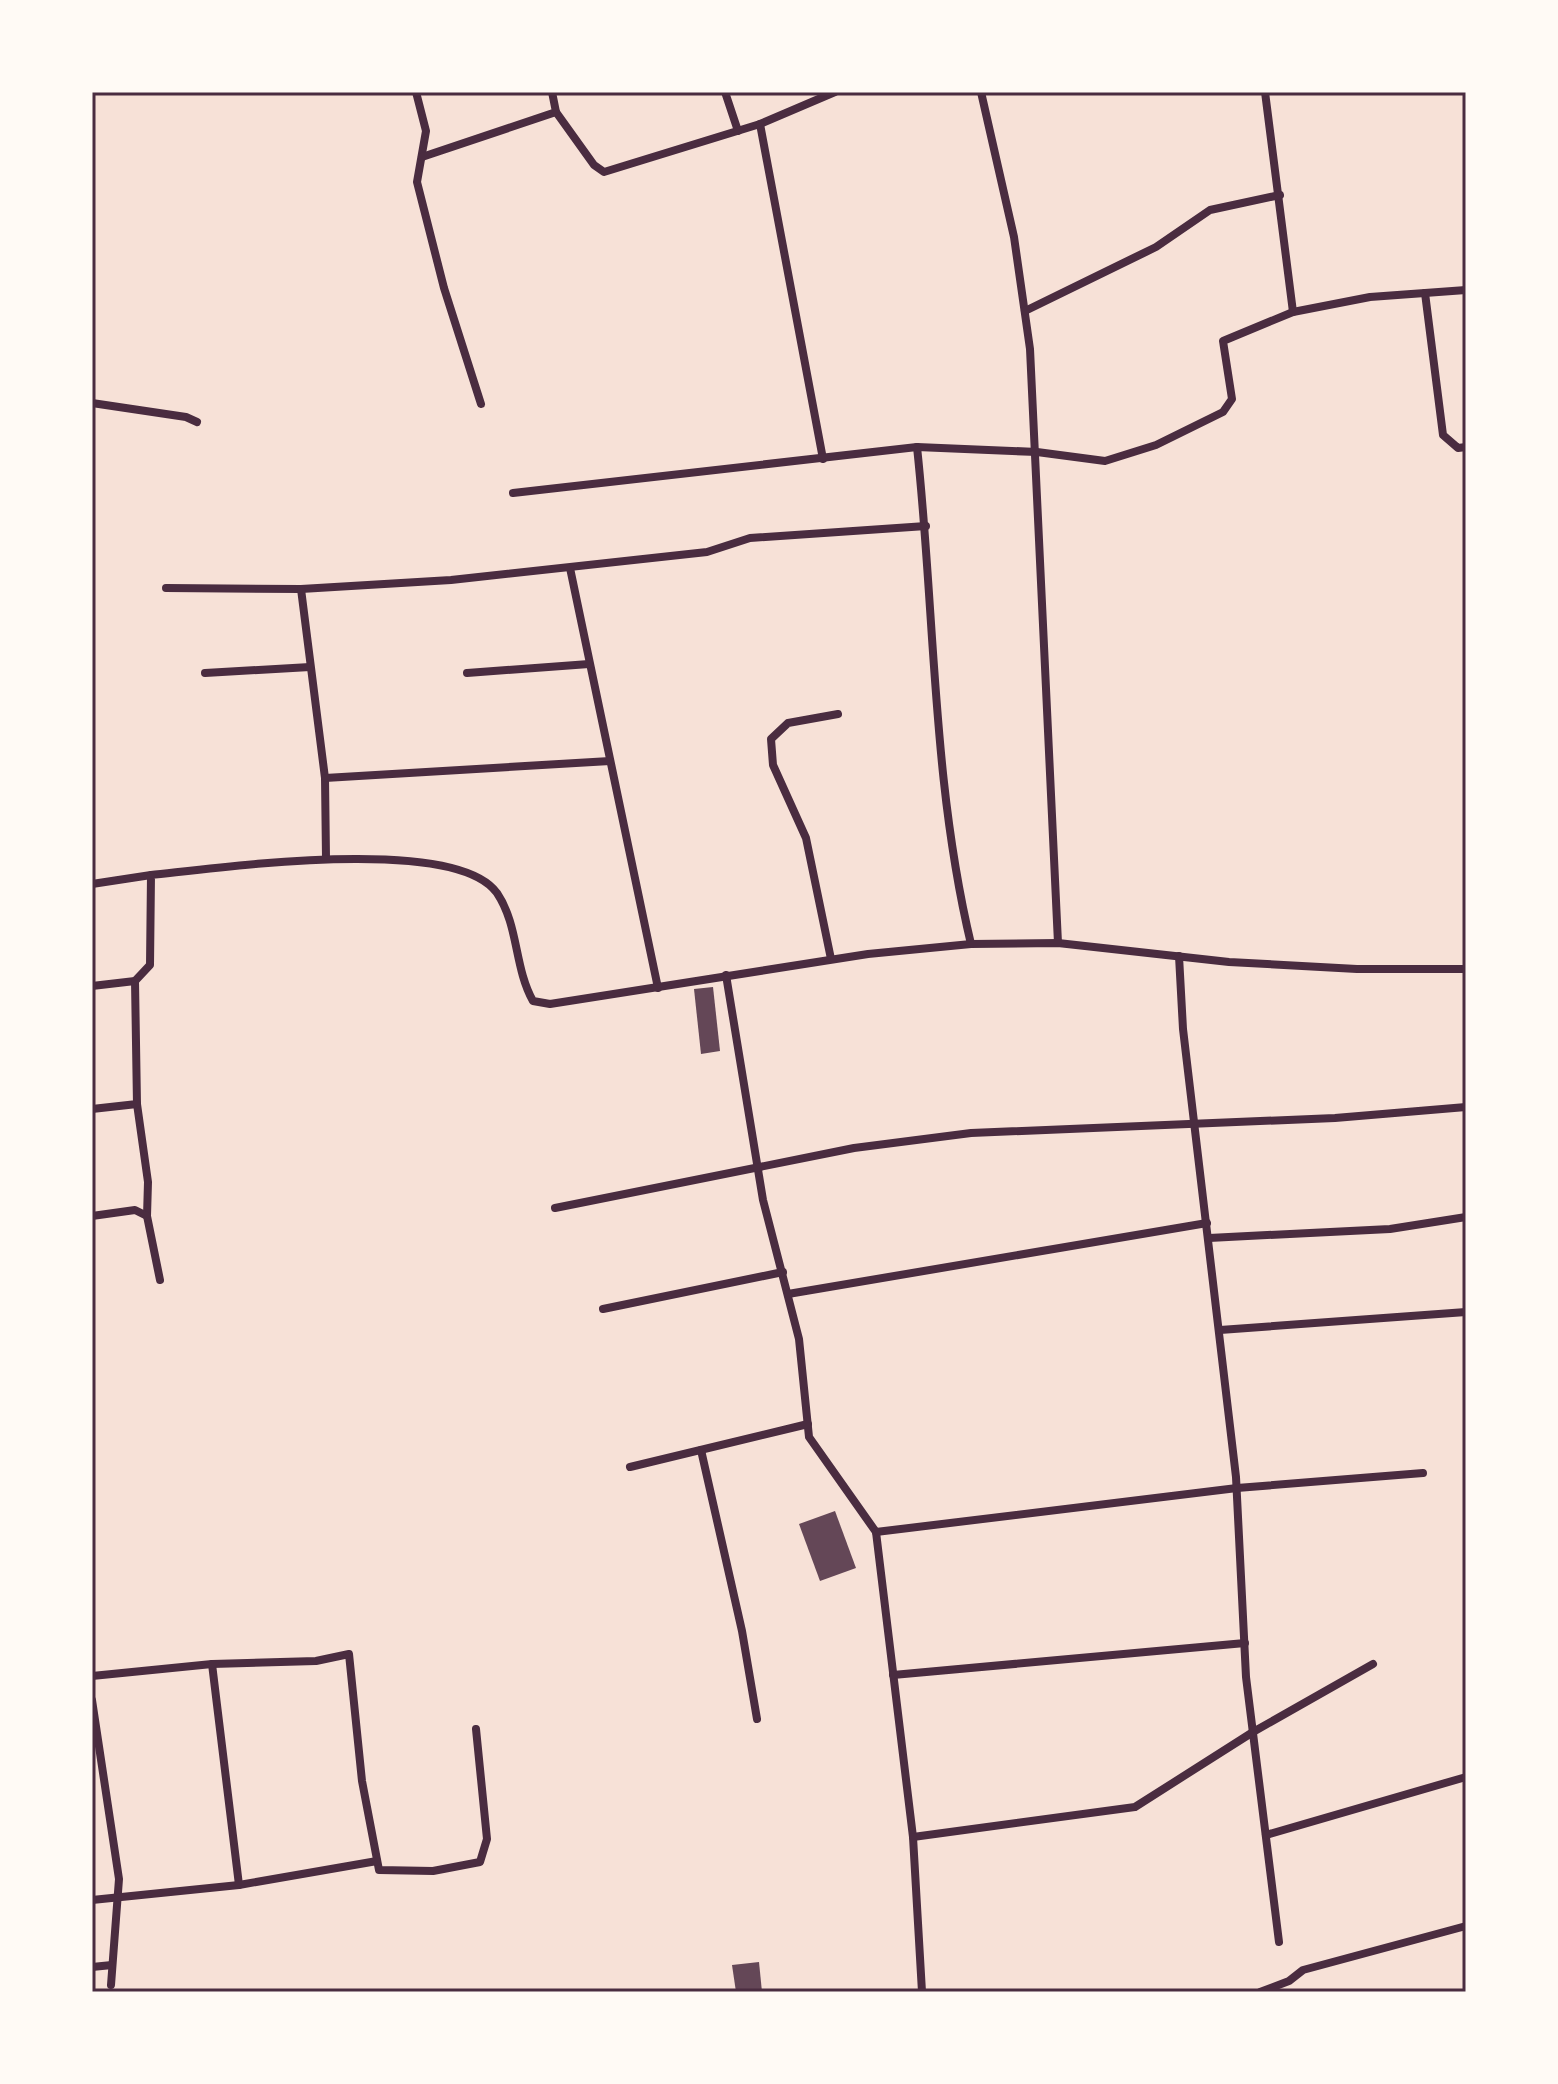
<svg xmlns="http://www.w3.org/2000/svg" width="1558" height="2084" viewBox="0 0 1558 2084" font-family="'Nunito Sans',sans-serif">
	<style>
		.building { fill: #644757 }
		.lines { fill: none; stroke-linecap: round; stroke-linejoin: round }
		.minor { stroke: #4a2c40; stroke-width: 8 }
		.neatline { fill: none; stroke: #4a2c40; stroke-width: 3 }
	</style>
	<rect width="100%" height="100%" fill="#f7e1d7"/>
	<g class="building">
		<polygon points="713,987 720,1051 701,1054 694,989"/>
		<polygon points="835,1511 856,1568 820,1581 799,1524"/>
		<polygon points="759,1962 762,1992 736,1992 732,1965"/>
	</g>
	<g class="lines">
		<g class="minor">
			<polyline points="416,92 426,131 417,182 444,288 481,404"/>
			<polyline points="725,92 738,131"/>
			<polyline points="981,92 1014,237 1030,349 1058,943"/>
			<polyline points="1265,92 1293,312"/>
			<polyline points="556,112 594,165 604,172 760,124 835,92"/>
			<polyline points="760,124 823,459"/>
			<polyline points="422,157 556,112 552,92"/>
			<polyline points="1425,293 1443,435 1458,448 1466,447"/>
			<polyline points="1025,311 1156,247 1210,210 1280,195"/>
			<polyline points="92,403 186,417 197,422"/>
			<path d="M917,447C935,613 932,781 971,944"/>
			<polyline points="513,493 917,447 1037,452 1105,461 1156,445 1223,412 1232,399 1223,341 1293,312 1370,297 1466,290"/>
			<polyline points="570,568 658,988"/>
			<polyline points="166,588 301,589 451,580 707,552 750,538 926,526"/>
			<polyline points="301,589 325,778 326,858"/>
			<polyline points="205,673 310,667"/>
			<polyline points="467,673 589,664"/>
			<polyline points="325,778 610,761"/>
			<polyline points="92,884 151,875"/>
			<polyline points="1179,956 1183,1029 1236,1477 1246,1677 1279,1942"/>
			<polyline points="831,959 806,838 773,765 771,739 788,723 838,714"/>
			<polyline points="726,975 763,1200 799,1339 809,1437 876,1532 913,1837 1135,1807 1253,1732 1373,1664"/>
			<polyline points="92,986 135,981"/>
			<polyline points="137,1104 148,1182 147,1216"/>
			<path d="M92,1109L137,1104L135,981L150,965L151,875C219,868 455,834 497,893C519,926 514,967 533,1001L550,1004L868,954L971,944L1058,943L1229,962L1357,969H1466"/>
			<polyline points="555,1208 854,1148 971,1133 1335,1118 1466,1107"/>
			<polyline points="92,1216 135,1210 147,1216 160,1280"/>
			<polyline points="1209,1238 1390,1229 1466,1217"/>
			<polyline points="788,1294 1207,1223"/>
			<polyline points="603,1309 783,1272"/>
			<polyline points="1220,1330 1466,1312"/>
			<polyline points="701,1450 742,1631 757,1719"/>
			<polyline points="630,1467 808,1424"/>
			<polyline points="876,1532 1237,1488 1423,1473"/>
			<polyline points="212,1664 239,1885"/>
			<polyline points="893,1675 1245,1643"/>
			<polyline points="92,1676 212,1664 316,1661 349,1654 362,1781 379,1870 433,1871 480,1862 487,1839 476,1729"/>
			<polyline points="92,1700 119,1879 111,1985"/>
			<polyline points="1266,1835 1466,1777"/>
			<polyline points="913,1837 922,1992"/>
			<polyline points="92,1900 239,1885 377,1861"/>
			<polyline points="92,1967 112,1965"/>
			<polyline points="1260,1992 1289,1981 1303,1970 1466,1926"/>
		</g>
	</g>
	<rect width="1558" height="2084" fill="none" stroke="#fffaf5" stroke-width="188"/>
	<rect x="94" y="94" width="1370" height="1896" class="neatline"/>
</svg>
